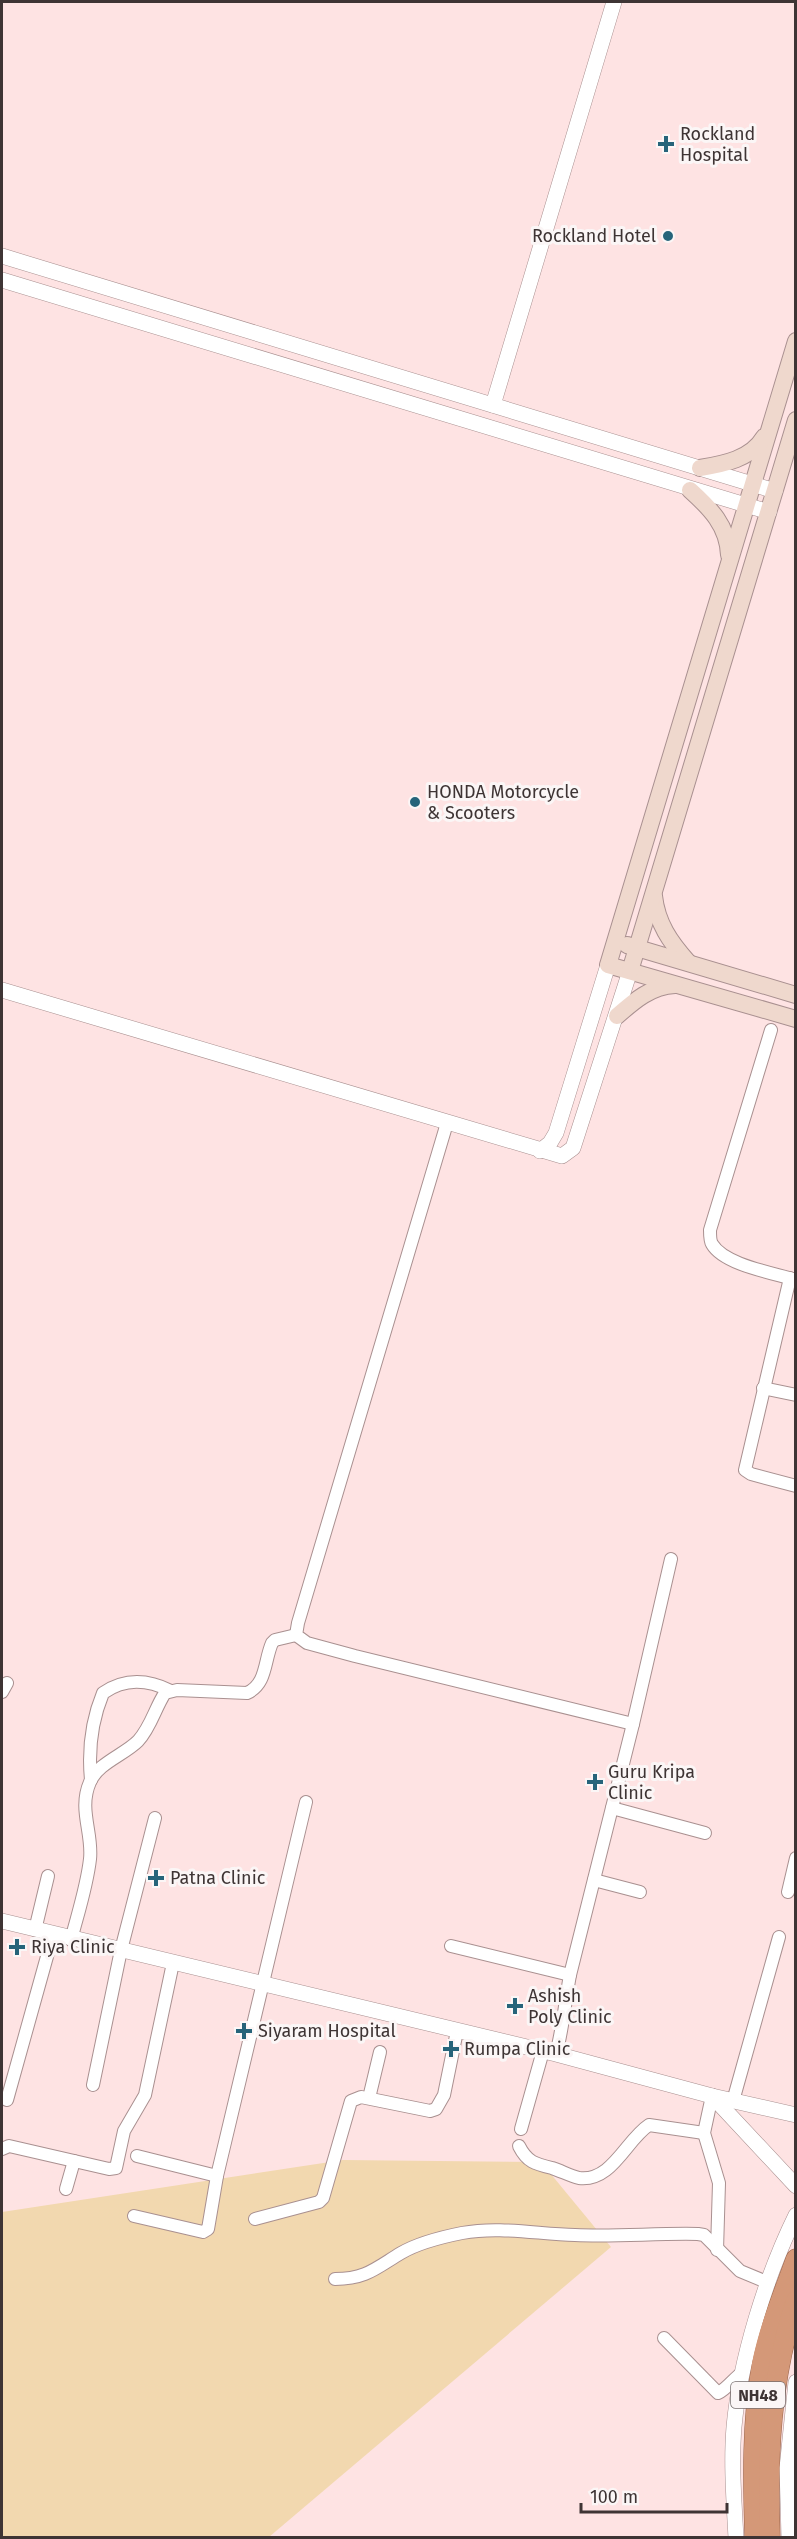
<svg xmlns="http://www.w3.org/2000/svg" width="797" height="2539" viewBox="0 0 797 2539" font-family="'Fira Sans',sans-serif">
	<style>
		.green { fill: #f2d8af }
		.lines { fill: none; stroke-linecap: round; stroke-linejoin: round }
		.minor-casing { stroke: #a99090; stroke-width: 14 }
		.tertiary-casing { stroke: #a99090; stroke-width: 16 }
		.secondary-casing { stroke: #a99090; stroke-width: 18 }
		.trunk-casing { stroke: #98644b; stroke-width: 21 }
		.minor { stroke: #fff; stroke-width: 12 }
		.tertiary { stroke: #fff; stroke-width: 15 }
		.secondary { stroke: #efd8cd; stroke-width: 16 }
		.trunk { stroke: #d49878; stroke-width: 20 }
		.poi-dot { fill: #26647a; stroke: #fbf6f6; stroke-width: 2 }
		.labels { text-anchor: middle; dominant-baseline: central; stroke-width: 6; stroke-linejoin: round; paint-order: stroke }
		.shield { fill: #fbf6f6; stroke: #776e6e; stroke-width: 1.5 }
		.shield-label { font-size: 16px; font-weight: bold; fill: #3e3434 }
		.poi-label { font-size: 18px; fill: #3e3434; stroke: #fbf6f6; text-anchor: start }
	</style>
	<rect width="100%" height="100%" fill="#fee3e3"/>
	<polygon class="green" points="343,2160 541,2162 611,2247 269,2537 2,2538 2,2212"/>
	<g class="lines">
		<defs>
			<g id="minor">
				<path d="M771,1030L710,1230C710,1234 710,1241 712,1244C724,1265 774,1273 796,1280"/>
				<polyline points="447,1123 298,1623 296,1635 307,1643 355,1656 633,1724"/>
				<polyline points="790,1278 745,1470 751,1474 796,1486"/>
				<polyline points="763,1388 796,1395"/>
				<polyline points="2,1692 7,1683"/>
				<path d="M91,1780C88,1749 91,1722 103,1693C125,1678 147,1679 171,1691"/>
				<polyline points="612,1808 705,1833"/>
				<polyline points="594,1880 640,1892"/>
				<polyline points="788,1892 796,1858"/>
				<polyline points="35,1930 48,1876"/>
				<path d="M71,1940C78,1913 87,1886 90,1859C93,1833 78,1809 90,1782C98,1763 124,1755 138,1741C151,1727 155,1708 165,1693L177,1690L247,1693C267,1684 264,1661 272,1643L275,1640L296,1635"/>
				<polyline points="451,1946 570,1975"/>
				<path d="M556,2054C563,2028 565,2002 570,1975L633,1724L671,1559"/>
				<polyline points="93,2085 121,1950 155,1818"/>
				<polyline points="712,2096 704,2133 719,2183 717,2250"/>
				<polyline points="369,2098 380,2052"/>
				<polyline points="7,2100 53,1935"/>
				<polyline points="733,2101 779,1937"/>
				<polyline points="521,2129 543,2051"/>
				<path d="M519,2146C527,2162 535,2164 552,2168C561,2171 571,2176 579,2178C612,2182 626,2140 649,2125L704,2133"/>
				<polyline points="2,2149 9,2146 109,2169 116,2168 124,2131 145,2095 173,1963"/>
				<polyline points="137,2156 217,2176"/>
				<polyline points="66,2189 74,2161"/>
				<polyline points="134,2216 203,2232 208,2229 217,2176 306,1802"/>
				<polyline points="255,2219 319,2202 323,2198 351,2101 361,2097 430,2111 436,2109 444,2095 457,2031"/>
				<path d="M335,2279C366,2279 376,2268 401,2253C418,2243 442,2237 462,2233C499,2226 537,2234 575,2235C616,2237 657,2233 698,2234L704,2235L740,2271L769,2283"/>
				<path d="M664,2338L718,2393C727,2389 734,2378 743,2372"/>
			</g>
			<g id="tertiary">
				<polyline points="2,256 775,491"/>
				<polyline points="2,280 769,512"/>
				<polyline points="493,405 614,2"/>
				<polyline points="2,990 562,1156 573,1148 630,971"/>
				<polyline points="540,1151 550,1143 556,1133 608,965"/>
				<polyline points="2,1921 556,2054 712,2096 796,2186"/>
				<polyline points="712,2096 796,2115"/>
				<path d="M736,2538C734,2501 731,2463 734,2427C740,2360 766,2276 796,2215"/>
				<polyline points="789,2538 787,2468 796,2382"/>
			</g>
			<g id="secondary">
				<polyline points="796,341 608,965 796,1019"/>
				<path d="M700,468C724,464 751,459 764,437"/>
				<path d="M690,490C710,508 728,526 729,555"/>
				<path d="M654,896C657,923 670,942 688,962"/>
				<polyline points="627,945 796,995"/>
				<polyline points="630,971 796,420"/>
				<path d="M617,1016C634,1001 651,986 675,985"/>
			</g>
			<g id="trunk">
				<path d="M755,2538C753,2480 752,2421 762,2364C769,2328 784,2293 796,2259"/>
				<path d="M770,2538C767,2457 770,2378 796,2301"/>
			</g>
		</defs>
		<use href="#minor" class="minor-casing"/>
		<use href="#tertiary" class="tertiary-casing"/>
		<use href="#secondary" class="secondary-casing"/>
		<use href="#trunk" class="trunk-casing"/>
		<use href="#minor" class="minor"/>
		<use href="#tertiary" class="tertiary"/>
		<use href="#secondary" class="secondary"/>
		<use href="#trunk" class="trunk"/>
	</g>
	<g class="poi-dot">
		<path d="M663 135h6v6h6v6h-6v6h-6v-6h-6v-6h6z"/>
		<circle cx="668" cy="236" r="6"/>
		<circle cx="415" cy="802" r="6"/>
		<path d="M592 1773h6v6h6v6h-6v6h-6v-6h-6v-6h6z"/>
		<path d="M153 1869h6v6h6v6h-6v6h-6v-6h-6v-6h6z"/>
		<path d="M14 1938h6v6h6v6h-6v6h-6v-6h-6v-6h6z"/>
		<path d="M512 1997h6v6h6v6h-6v6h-6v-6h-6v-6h6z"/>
		<path d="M241 2022h6v6h6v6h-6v6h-6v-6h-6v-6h6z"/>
		<path d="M448 2040h6v6h6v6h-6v6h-6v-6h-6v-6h6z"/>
	</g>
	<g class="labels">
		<rect class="shield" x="731" y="2382" width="54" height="26" rx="4.5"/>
		<g class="shield-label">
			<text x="758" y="2395">NH48</text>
		</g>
		<g class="poi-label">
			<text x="680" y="134">Rockland<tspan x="680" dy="21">Hospital</tspan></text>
			<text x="656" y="236" text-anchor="end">Rockland Hotel</text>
			<text x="427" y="792">HONDA Motorcycle<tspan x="427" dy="21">&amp; Scooters</tspan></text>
			<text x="608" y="1772">Guru Kripa<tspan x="608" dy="21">Clinic</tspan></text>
			<text x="170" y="1878">Patna Clinic</text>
			<text x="31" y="1947">Riya Clinic</text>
			<text x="528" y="1996">Ashish<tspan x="528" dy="21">Poly Clinic</tspan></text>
			<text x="258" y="2031">Siyaram Hospital</text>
			<text x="464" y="2049">Rumpa Clinic</text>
		</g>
	</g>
	<rect width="797" height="2539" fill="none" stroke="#3e3434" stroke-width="6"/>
	<path d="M581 2503v9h146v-9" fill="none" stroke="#3e3434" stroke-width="3"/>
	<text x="590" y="2503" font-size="18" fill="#3e3434" stroke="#fbf6f6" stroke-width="4.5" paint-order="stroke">100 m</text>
</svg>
